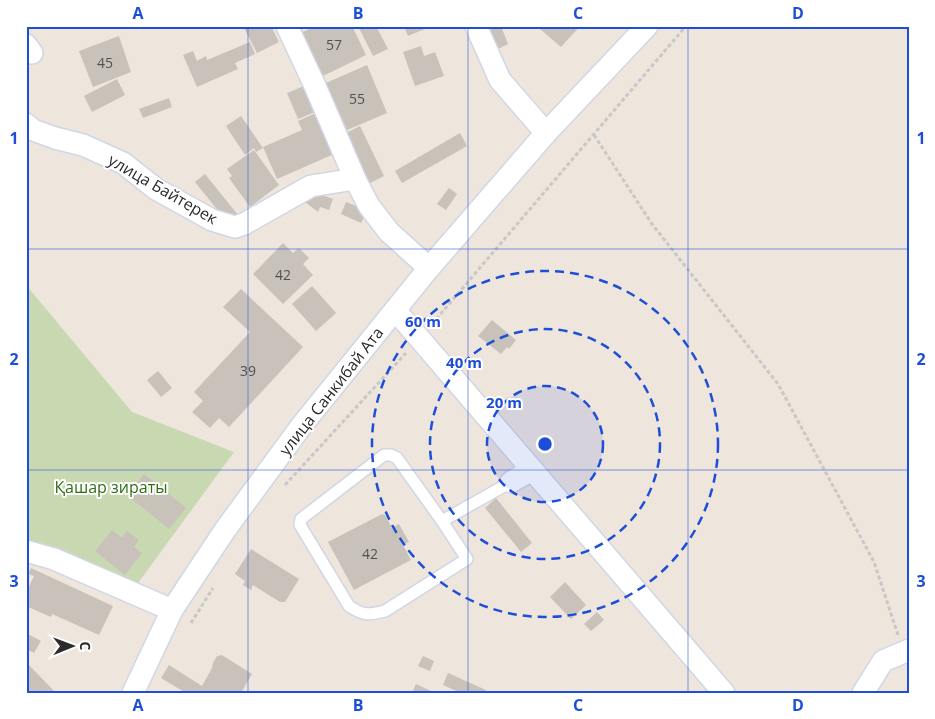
<svg xmlns="http://www.w3.org/2000/svg" width="935" height="719" viewBox="0 0 935 719" font-family="'Open Sans',sans-serif">
	<style>
		.cemetery { fill: #c8d9b1 }
		.building { fill: #c9c2bb }
		.lines { fill: none; stroke-linecap: round; stroke-linejoin: round }
		.lane-casing { stroke: #d1d6e5; stroke-width: 14 }
		.street-casing { stroke: #d1d6e5; stroke-width: 24 }
		.path { stroke: #c8c8c8; stroke-width: 3; stroke-dasharray: 4 2.5; stroke-linecap: butt }
		.lane { stroke: #fff; stroke-width: 11 }
		.street { stroke: #fff; stroke-width: 21 }
		.grid { fill: none; stroke: #1d4ed8; stroke-width: 1; stroke-opacity: 0.55 }
		.ring { fill: none; stroke: #1d4ed8; stroke-width: 2.5; stroke-dasharray: 9 6 }
		.labels { text-anchor: middle; dominant-baseline: central; stroke-width: 4; stroke-linejoin: round; paint-order: stroke }
		.number-label { font-size: 14px; fill: #52514f }
		.street-label { font-size: 16px; fill: #2b2b2b; stroke: #fff }
		.park-label { font-size: 16px; fill: #2e6f14; stroke: #fff }
		.centre { fill: #1d4ed8; stroke: #fff; stroke-width: 2.5 }
		.ring-label { font-size: 15px; text-anchor: middle; font-weight: bold; fill: #1d4ed8; stroke: #fff; stroke-width: 4; stroke-linejoin: round; paint-order: stroke }
		.neatline { fill: none; stroke: #1d4ed8; stroke-width: 2 }
		.grid-label { font-size: 16px; text-anchor: middle; font-weight: bold; fill: #1d4ed8 }
	</style>
	<rect width="100%" height="100%" fill="#eee5dc"/>
	<polygon class="cemetery" points="26,285 132,412 234,452 138,583 55,547 26,541"/>
	<g class="building">
		<polygon points="243,26 271,26 279,42 257,53"/>
		<polygon points="315,26 352,26 366,55 323,76 301,33"/>
		<polygon points="358,26 376,26 388,49 373,56"/>
		<polygon points="404,26 432,26 408,36"/>
		<polygon points="482,26 501,26 508,44 492,52"/>
		<polygon points="540,26 580,26 561,47 539,28"/>
		<polygon points="119,36 131,72 93,87 79,51"/>
		<polygon points="250,42 255,54 235,63 238,69 197,87 183,55 193,51 197,61 206,56 207,60"/>
		<polygon points="421,46 424,56 435,52 444,76 415,86 403,52"/>
		<polygon points="367,65 387,113 347,130 326,83"/>
		<polygon points="117,79 125,95 92,112 84,96"/>
		<polygon points="304,86 315,112 298,119 287,93"/>
		<polygon points="169,98 172,107 143,118 139,109"/>
		<polygon points="316,113 334,154 277,179 263,147 302,130 298,121"/>
		<polygon points="241,116 263,148 256,152 254,148 245,155 226,126"/>
		<polygon points="360,126 384,176 370,183 346,133"/>
		<polygon points="460,133 467,146 402,183 395,171"/>
		<polygon points="254,150 279,185 250,207 229,178 232,176 227,169"/>
		<polygon points="205,174 238,215 228,223 195,182"/>
		<polygon points="449,188 457,194 446,210 437,204"/>
		<polygon points="316,193 333,199 329,210 320,207 318,212 305,202 311,194"/>
		<polygon points="346,202 356,206 364,217 361,223 341,214"/>
		<polygon points="283,243 293,253 299,248 309,258 303,264 313,275 283,304 253,274"/>
		<polygon points="312,286 336,313 316,331 292,304"/>
		<polygon points="241,289 303,347 229,427 219,418 210,428 192,412 203,401 194,392 250,332 223,307"/>
		<polygon points="492,320 516,340 509,349 507,347 501,354 478,336"/>
		<polygon points="158,371 172,388 161,397 147,380"/>
		<polygon points="144,474 186,508 169,529 122,491 134,487"/>
		<polygon points="496,498 532,543 521,552 485,508"/>
		<polygon points="382,514 385,515 392,528 399,524 409,542 403,545 411,560 354,590 328,542"/>
		<polygon points="112,530 122,538 127,531 139,540 134,547 142,553 125,575 95,551"/>
		<polygon points="251,549 299,579 285,602 280,602 253,585 251,590 243,585 245,581 235,574"/>
		<polygon points="31,568 113,606 99,635 52,614 51,617 26,606 26,593 34,576 28,574"/>
		<polygon points="565,582 586,605 571,619 550,597"/>
		<polygon points="597,612 604,620 591,631 584,624"/>
		<polygon points="26,633 41,641 34,653 26,649"/>
		<polygon points="222,655 252,674 241,693 186,693 161,678 169,665 202,686 212,668 213,663 217,656"/>
		<polygon points="423,656 434,661 430,671 418,666"/>
		<polygon points="28,664 56,693 26,693 26,666"/>
		<polygon points="448,673 486,690 485,693 461,693 443,685"/>
		<polygon points="416,684 435,693 412,693"/>
	</g>
	<g class="lines">
		<defs>
			<g id="lane">
				<path d="M384,455H391L397,458L442,521L467,559L385,611C368,615 364,616 349,606L300,525L301,519Z"/>
				<polyline points="442,521 511,482"/>
			</g>
			<g id="street">
				<polyline points="287,26 315,86 355,179 369,206 389,232 429,268"/>
				<polyline points="476,26 500,80 546,133"/>
				<polyline points="26,45 32,53"/>
				<polyline points="26,124 33,130 55,138 83,145 123,163 156,189 212,220 235,227 244,224 311,186 355,179"/>
				<polyline points="395,310 724,693"/>
				<polyline points="511,482 532,470"/>
				<polyline points="26,551 54,559 172,610"/>
				<polyline points="133,693 172,610 225,530 302,425 429,268 546,133 647,26"/>
				<polyline points="863,693 883,661 909,650"/>
			</g>
		</defs>
		<use href="#lane" class="lane-casing"/>
		<use href="#street" class="street-casing"/>
		<g class="path">
			<polyline points="594,135 652,224 778,384 874,562 898,635"/>
			<polyline points="432,324 686,26"/>
			<polyline points="285,485 406,353"/>
			<polyline points="191,623 213,588"/>
		</g>
		<use href="#lane" class="lane"/>
		<use href="#street" class="street"/>
	</g>
	<path class="grid" d="M248,26V693M468,26V693M688,26V693M26,249H909M26,470H909"/>
	<circle cx="545" cy="444" r="58" fill="#1d4ed8" fill-opacity=".12"/>
	<g class="ring">
		<circle cx="545" cy="444" r="58"/>
		<circle cx="545" cy="444" r="115"/>
		<circle cx="545" cy="444" r="173"/>
	</g>
	<g class="labels">
		<g class="number-label">
			<text x="334" y="44">57</text>
			<text x="105" y="62">45</text>
			<text x="357" y="98">55</text>
			<text x="283" y="274">42</text>
			<text x="248" y="370">39</text>
			<text x="370" y="553">42</text>
		</g>
		<g class="street-label">
			<text transform="translate(163 189) rotate(30)">улица Байтерек</text>
			<text transform="translate(331 391) rotate(-52)">улица Санкибай Ата</text>
		</g>
		<g class="park-label">
			<text x="111" y="487">Қашар зираты</text>
		</g>
	</g>
	<circle cx="545" cy="444" r="8" class="centre"/>
	<g class="ring-label">
		<text x="423" y="327">60 m</text>
		<text x="464" y="368">40 m</text>
		<text x="504" y="408">20 m</text>
	</g>
	<rect width="935" height="719" fill="none" stroke="#ffffff" stroke-width="55"/>
	<g transform="translate(72 646) rotate(89)" stroke="#ffffff" stroke-width="4" paint-order="stroke">
	<path d="M0-4L9 19L0 12L-9 19Z" fill="#2b2b2b"/>
	<text y="-8" font-size="14" font-weight="bold" text-anchor="middle" fill="#2b2b2b">С</text>
	</g>
	<rect x="28" y="28" width="880" height="664" class="neatline"/>
	<g class="grid-label">
		<text x="138" y="19">A</text>
		<text x="358" y="19">B</text>
		<text x="578" y="19">C</text>
		<text x="798" y="19">D</text>
		<text x="14" y="144">1</text>
		<text x="921" y="144">1</text>
		<text x="14" y="365">2</text>
		<text x="921" y="365">2</text>
		<text x="14" y="587">3</text>
		<text x="921" y="587">3</text>
		<text x="138" y="711">A</text>
		<text x="358" y="711">B</text>
		<text x="578" y="711">C</text>
		<text x="798" y="711">D</text>
	</g>
</svg>
